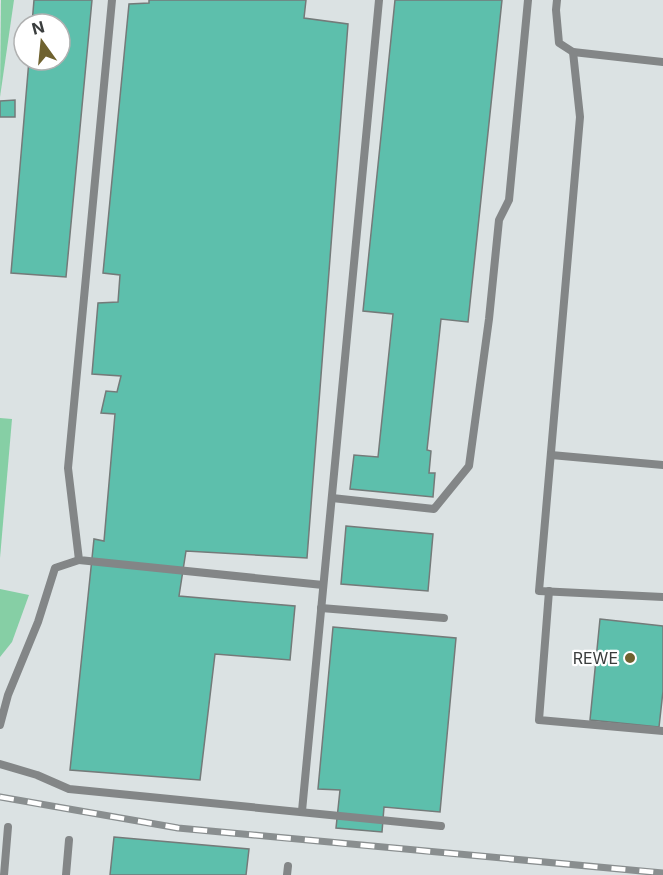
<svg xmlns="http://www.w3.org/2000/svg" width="663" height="875" viewBox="0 0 663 875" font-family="Inter,sans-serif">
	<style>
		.green { fill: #86cfa5 }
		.building { fill: #5dbfac; stroke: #747a79; stroke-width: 1.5 }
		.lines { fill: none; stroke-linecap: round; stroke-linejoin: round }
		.service { stroke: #838687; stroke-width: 8 }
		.rail-casing { stroke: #898e8f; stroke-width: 7 }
		.rail { stroke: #fff; stroke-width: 4.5; stroke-dasharray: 14; stroke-linecap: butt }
		.poi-dot { fill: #6f622f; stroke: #fff; stroke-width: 2 }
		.labels { text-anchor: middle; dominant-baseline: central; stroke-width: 4.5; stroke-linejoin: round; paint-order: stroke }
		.poi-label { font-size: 16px; fill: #3a3d3d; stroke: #fff; text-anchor: end }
	</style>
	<rect width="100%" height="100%" fill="#dbe2e3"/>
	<g class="green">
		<polygon points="1,0 14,0 0,97"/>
		<polygon points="0,418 12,419 0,558"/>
		<polygon points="0,589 29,595 12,642 0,657"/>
	</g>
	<g class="building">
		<polygon points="34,0 92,0 66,277 11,273 29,60 60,60 60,24 32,24"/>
		<polygon points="149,0 306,0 304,18 348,24 307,558 186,551 179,596 295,606 290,660 215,654 200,780 70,770 94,539 104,541 115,414 101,413 106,391 117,392 121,376 92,374 98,303 118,302 120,275 103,273 129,4 149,3"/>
		<polygon points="395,0 502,0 468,322 441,319 427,450 431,451 429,473 435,473 433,497 350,489 354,455 378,457 393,314 363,311"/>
		<polygon points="15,100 15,117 0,117 0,101"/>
		<polygon points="346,526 433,534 428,591 341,584"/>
		<polygon points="600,619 663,626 663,691 659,727 590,720"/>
		<polygon points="333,627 456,638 440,812 384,807 382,832 336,828 340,790 318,789"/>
		<polygon points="114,837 249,849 246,875 110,875"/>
	</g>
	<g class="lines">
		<g class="service">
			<polyline points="112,0 68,468 79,560 323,585"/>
			<polyline points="557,0 556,10 559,43 573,52 663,62"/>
			<polyline points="573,52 580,117 539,591 663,597"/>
			<polyline points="551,455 663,465"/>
			<polyline points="332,498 434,509 469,466 489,319 499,220 509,200 528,0"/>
			<polyline points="549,591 539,720 663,731"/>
			<polyline points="321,608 444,618"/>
			<polyline points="0,725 8,695 38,622 55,568 79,560"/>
			<polyline points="0,764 37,775 69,789 441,826"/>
			<polyline points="302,811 379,0"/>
			<polyline points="4,875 8,827"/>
			<polyline points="66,875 69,840"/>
			<polyline points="287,875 288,866"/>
		</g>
		<defs>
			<polyline id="rail" points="0,797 178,828 663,873"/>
		</defs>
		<use href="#rail" class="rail-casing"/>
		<use href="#rail" class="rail"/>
	</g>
	<circle class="poi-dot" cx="630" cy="658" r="6"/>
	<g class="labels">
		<g class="poi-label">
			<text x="618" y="658">REWE</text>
		</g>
	</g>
	<g transform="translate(42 42) rotate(345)"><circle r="28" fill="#ffffff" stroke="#b0b1b1" stroke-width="1.5"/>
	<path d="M0-4.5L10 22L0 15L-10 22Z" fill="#6f622f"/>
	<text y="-9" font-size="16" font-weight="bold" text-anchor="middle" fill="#3a3d3d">N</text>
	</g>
</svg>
